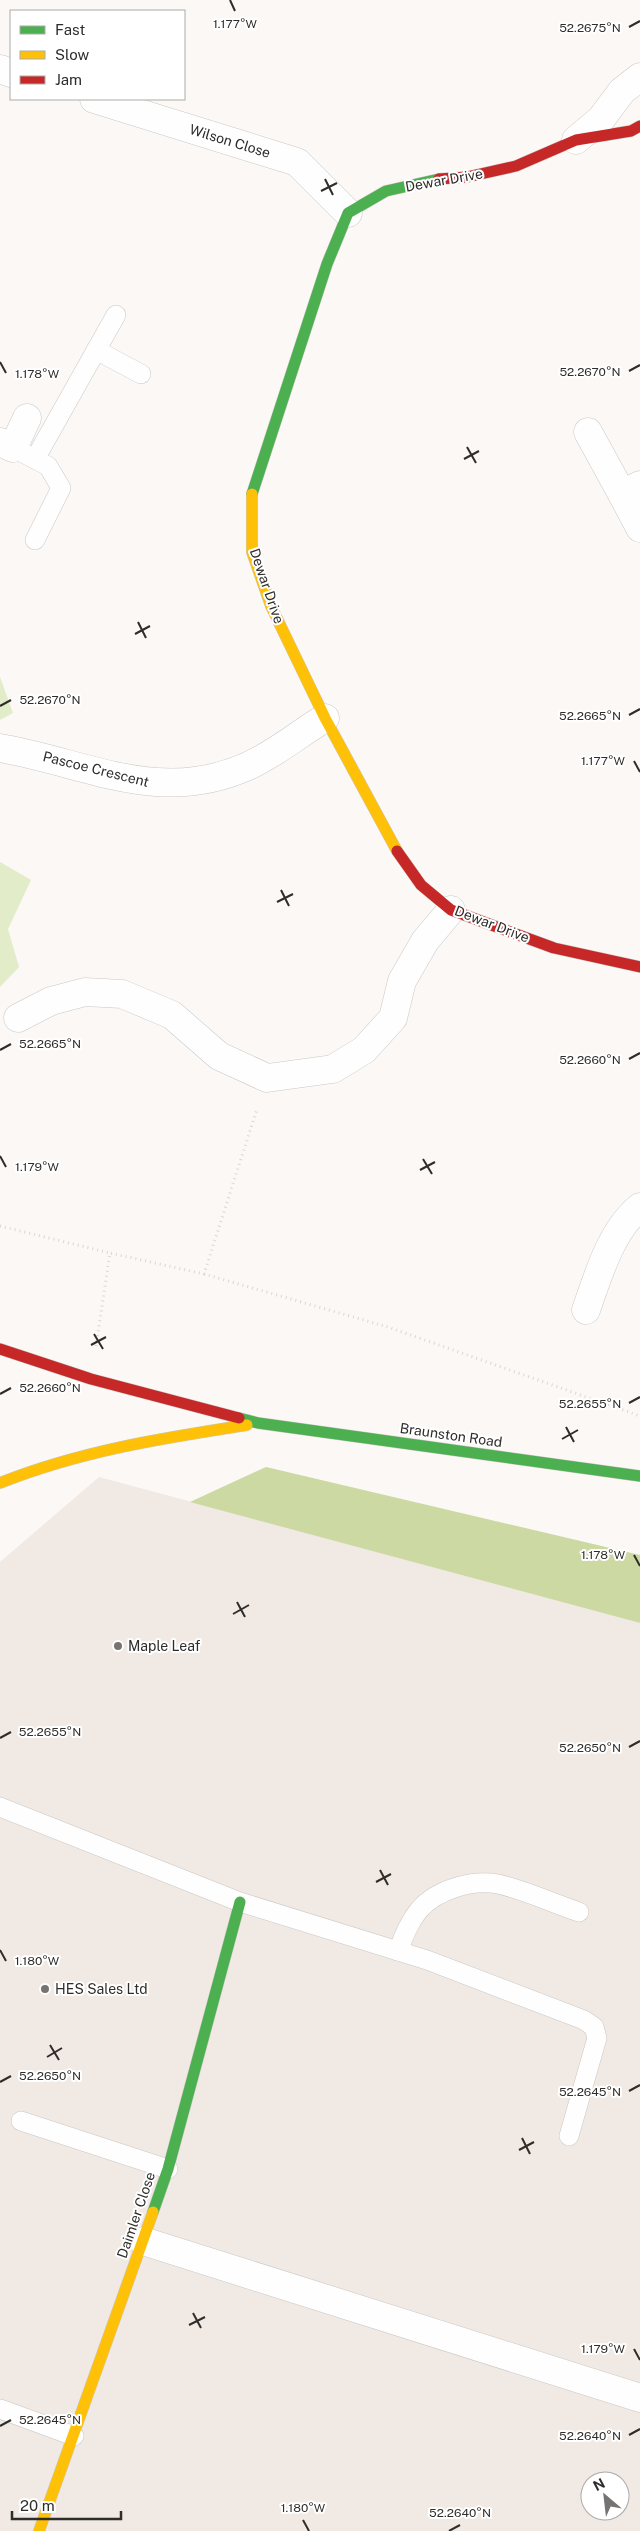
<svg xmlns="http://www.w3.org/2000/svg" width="640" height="2531" viewBox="0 0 640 2531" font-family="'Public Sans',sans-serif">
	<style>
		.built { fill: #f1e9e3; fill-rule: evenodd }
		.green { fill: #e3ecc8 }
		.forest { fill: #ccd9a2 }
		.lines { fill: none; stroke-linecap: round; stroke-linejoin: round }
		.lane-casing { stroke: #cac8c6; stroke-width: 20 }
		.street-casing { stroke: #cac8c6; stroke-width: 29 }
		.fast-casing { stroke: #cac8c6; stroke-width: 12 }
		.slow-casing { stroke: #cac8c6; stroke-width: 12 }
		.jam-casing { stroke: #cac8c6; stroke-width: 12 }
		.path { stroke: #d9d8d7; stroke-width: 3; stroke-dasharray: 1 4; stroke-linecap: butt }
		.lane { stroke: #fefefe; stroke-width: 19 }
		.street { stroke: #fefefe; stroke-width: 28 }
		.fast { stroke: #4caf50; stroke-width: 11 }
		.slow { stroke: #ffc107; stroke-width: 11 }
		.jam { stroke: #c62828; stroke-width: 11 }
		.ticks { fill: none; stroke: #2f2d2b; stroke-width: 2 }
		.poi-dot { fill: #767472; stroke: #fff; stroke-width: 2 }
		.labels { text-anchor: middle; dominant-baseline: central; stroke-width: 4; stroke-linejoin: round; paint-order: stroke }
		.street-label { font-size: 14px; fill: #2f2d2b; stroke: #fff }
		.poi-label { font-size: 14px; fill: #2f2d2b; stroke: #fff; text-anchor: start }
		.ticks-label { font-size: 12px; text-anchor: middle; fill: #2f2d2b; stroke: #fff; stroke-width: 4; stroke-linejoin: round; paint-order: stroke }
	</style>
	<rect width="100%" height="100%" fill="#fbf8f5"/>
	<path class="built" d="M99,1477L640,1623V2531H0V1562ZM590,2481H620V2511H590Z"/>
	<g class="green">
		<polygon points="0,677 13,713 0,720"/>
		<polygon points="0,862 31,880 8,929 19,967 0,987"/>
	</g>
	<polygon class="forest" points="266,1467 640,1555 640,1623 190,1502"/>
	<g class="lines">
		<defs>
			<g id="lane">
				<polyline points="96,350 141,374"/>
				<polyline points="23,453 48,466 61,488 35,540"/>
				<polyline points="35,459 116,315"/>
				<polyline points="0,1807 240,1902 427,1960 584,2020 594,2027 597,2038 569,2136"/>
				<path d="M398,1951C404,1936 409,1922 419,1910C436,1890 472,1879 498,1884C525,1890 552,1903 579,1912"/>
				<polyline points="21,2121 168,2169"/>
				<polyline points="0,2409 74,2436"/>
			</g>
			<g id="street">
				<polyline points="0,69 11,73"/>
				<polyline points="94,99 297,162 348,213"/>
				<polyline points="576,140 601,119 622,91 640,77"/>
				<polyline points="588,432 622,494 640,485"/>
				<polyline points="0,442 13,448 27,418"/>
				<polyline points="622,494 640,528"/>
				<path d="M0,748C88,763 159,806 248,766C275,754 300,733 325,718"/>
				<polyline points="18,1018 51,1001 85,992 122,994 172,1015 219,1056 267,1078 333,1069 364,1050 393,1018 402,981 425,941 451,910"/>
				<path d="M586,1310C598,1276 611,1230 640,1207"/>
				<polyline points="143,2241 640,2398"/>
			</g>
			<g id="fast">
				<polyline points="252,494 327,264 348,213 386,191 439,179"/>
				<polyline points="239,1418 258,1423 640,1476"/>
				<polyline points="153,2212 168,2169 240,1902"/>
			</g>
			<g id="slow">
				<polyline points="252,494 252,552 271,606 325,718 397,851"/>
				<path d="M0,1483C80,1451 163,1438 247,1425"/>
				<polyline points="39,2531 153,2212"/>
			</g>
			<g id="jam">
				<polyline points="439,179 467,177 516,166 576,140 631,131 640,126"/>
				<polyline points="397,851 421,885 451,910 554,948 640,967"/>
				<polyline points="0,1349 91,1379 239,1418"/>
			</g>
		</defs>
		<use href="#lane" class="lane-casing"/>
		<use href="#street" class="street-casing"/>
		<use href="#fast" class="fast-casing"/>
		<use href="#slow" class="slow-casing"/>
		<use href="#jam" class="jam-casing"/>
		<g class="path">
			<polyline points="0,1226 110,1253"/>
			<polyline points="204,1274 388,1327 640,1416"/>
			<polyline points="96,1346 110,1253 204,1274 257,1109"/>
		</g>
		<use href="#lane" class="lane"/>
		<use href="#street" class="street"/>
		<use href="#fast" class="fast"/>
		<use href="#slow" class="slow"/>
		<use href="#jam" class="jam"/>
	</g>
	<path class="ticks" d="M230,0L235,11M629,27L640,21M325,179L333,195M321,191L337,183M0,362L6,373M629,371L640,365M467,447L476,463M464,459L479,451M138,622L146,638M135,634L150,626M0,706L11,700M629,715L640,709M634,761L640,772M281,890L289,906M277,902L293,894M0,1050L11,1044M629,1059L640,1053M0,1156L6,1167M423,1159L432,1174M420,1170L435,1162M94,1334L103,1349M91,1345L106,1337M0,1394L11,1388M629,1403L640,1397M566,1427L574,1442M562,1439L578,1430M634,1555L640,1566M237,1602L245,1617M233,1614L249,1605M0,1738L11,1732M629,1747L640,1741M380,1870L388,1885M376,1882L391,1874M0,1950L6,1961M50,2045L59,2060M47,2057L62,2048M0,2082L11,2076M629,2091L640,2085M522,2138L530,2154M519,2150L534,2142M193,2313L201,2328M189,2325L205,2317M634,2349L640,2360M0,2426L11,2420M629,2435L640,2429M303,2520L309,2531M449,2531L460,2525"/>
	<g class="poi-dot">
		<circle cx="118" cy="1646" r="5"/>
		<circle cx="45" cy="1989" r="5"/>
	</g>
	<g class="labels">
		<g class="street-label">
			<text transform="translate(230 141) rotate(17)">Wilson Close</text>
			<text transform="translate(444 180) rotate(-10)">Dewar Drive</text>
			<text transform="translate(267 586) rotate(71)">Dewar Drive</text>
			<text transform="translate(96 769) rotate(14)">Pascoe Crescent</text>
			<text transform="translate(492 924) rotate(21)">Dewar Drive</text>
			<text transform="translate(451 1435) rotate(8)">Braunston Road</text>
			<text transform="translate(136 2215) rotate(-71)">Daimler Close</text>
		</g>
		<g class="poi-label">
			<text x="128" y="1646">Maple Leaf</text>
			<text x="55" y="1989">HES Sales Ltd</text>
		</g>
	</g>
	<g class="ticks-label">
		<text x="235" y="28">1.177°W</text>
		<text x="590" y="32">52.2675°N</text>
		<text x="590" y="376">52.2670°N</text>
		<text x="37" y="378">1.178°W</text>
		<text x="50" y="704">52.2670°N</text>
		<text x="590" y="720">52.2665°N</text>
		<text x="603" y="765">1.177°W</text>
		<text x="50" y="1048">52.2665°N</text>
		<text x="590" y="1064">52.2660°N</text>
		<text x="37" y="1171">1.179°W</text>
		<text x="50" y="1392">52.2660°N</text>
		<text x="590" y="1408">52.2655°N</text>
		<text x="603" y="1559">1.178°W</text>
		<text x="50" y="1736">52.2655°N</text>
		<text x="590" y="1752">52.2650°N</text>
		<text x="37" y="1965">1.180°W</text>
		<text x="50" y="2080">52.2650°N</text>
		<text x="590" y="2096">52.2645°N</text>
		<text x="603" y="2353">1.179°W</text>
		<text x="50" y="2424">52.2645°N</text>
		<text x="590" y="2440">52.2640°N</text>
		<text x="303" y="2512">1.180°W</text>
		<text x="460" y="2517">52.2640°N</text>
	</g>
	<rect x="10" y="10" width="175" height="90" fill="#ffffff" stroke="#acabaa"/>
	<rect x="20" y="26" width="25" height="8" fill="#4caf50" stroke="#acabaa"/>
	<text x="55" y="35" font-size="15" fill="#2f2d2b">Fast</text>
	<rect x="20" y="51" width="25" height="8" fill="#ffc107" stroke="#acabaa"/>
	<text x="55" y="60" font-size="15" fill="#2f2d2b">Slow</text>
	<rect x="20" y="76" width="25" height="8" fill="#c62828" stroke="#acabaa"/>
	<text x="55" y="85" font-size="15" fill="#2f2d2b">Jam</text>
	<g transform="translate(605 2496) rotate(332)"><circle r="24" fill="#ffffff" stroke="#acabaa"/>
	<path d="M0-4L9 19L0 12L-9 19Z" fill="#767472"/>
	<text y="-8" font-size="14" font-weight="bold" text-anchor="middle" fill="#2f2d2b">N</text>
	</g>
	<path d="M12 2511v8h109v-8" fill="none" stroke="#2f2d2b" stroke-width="2.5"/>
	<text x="20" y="2511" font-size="15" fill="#2f2d2b" stroke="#ffffff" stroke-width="4" paint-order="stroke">20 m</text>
</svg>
